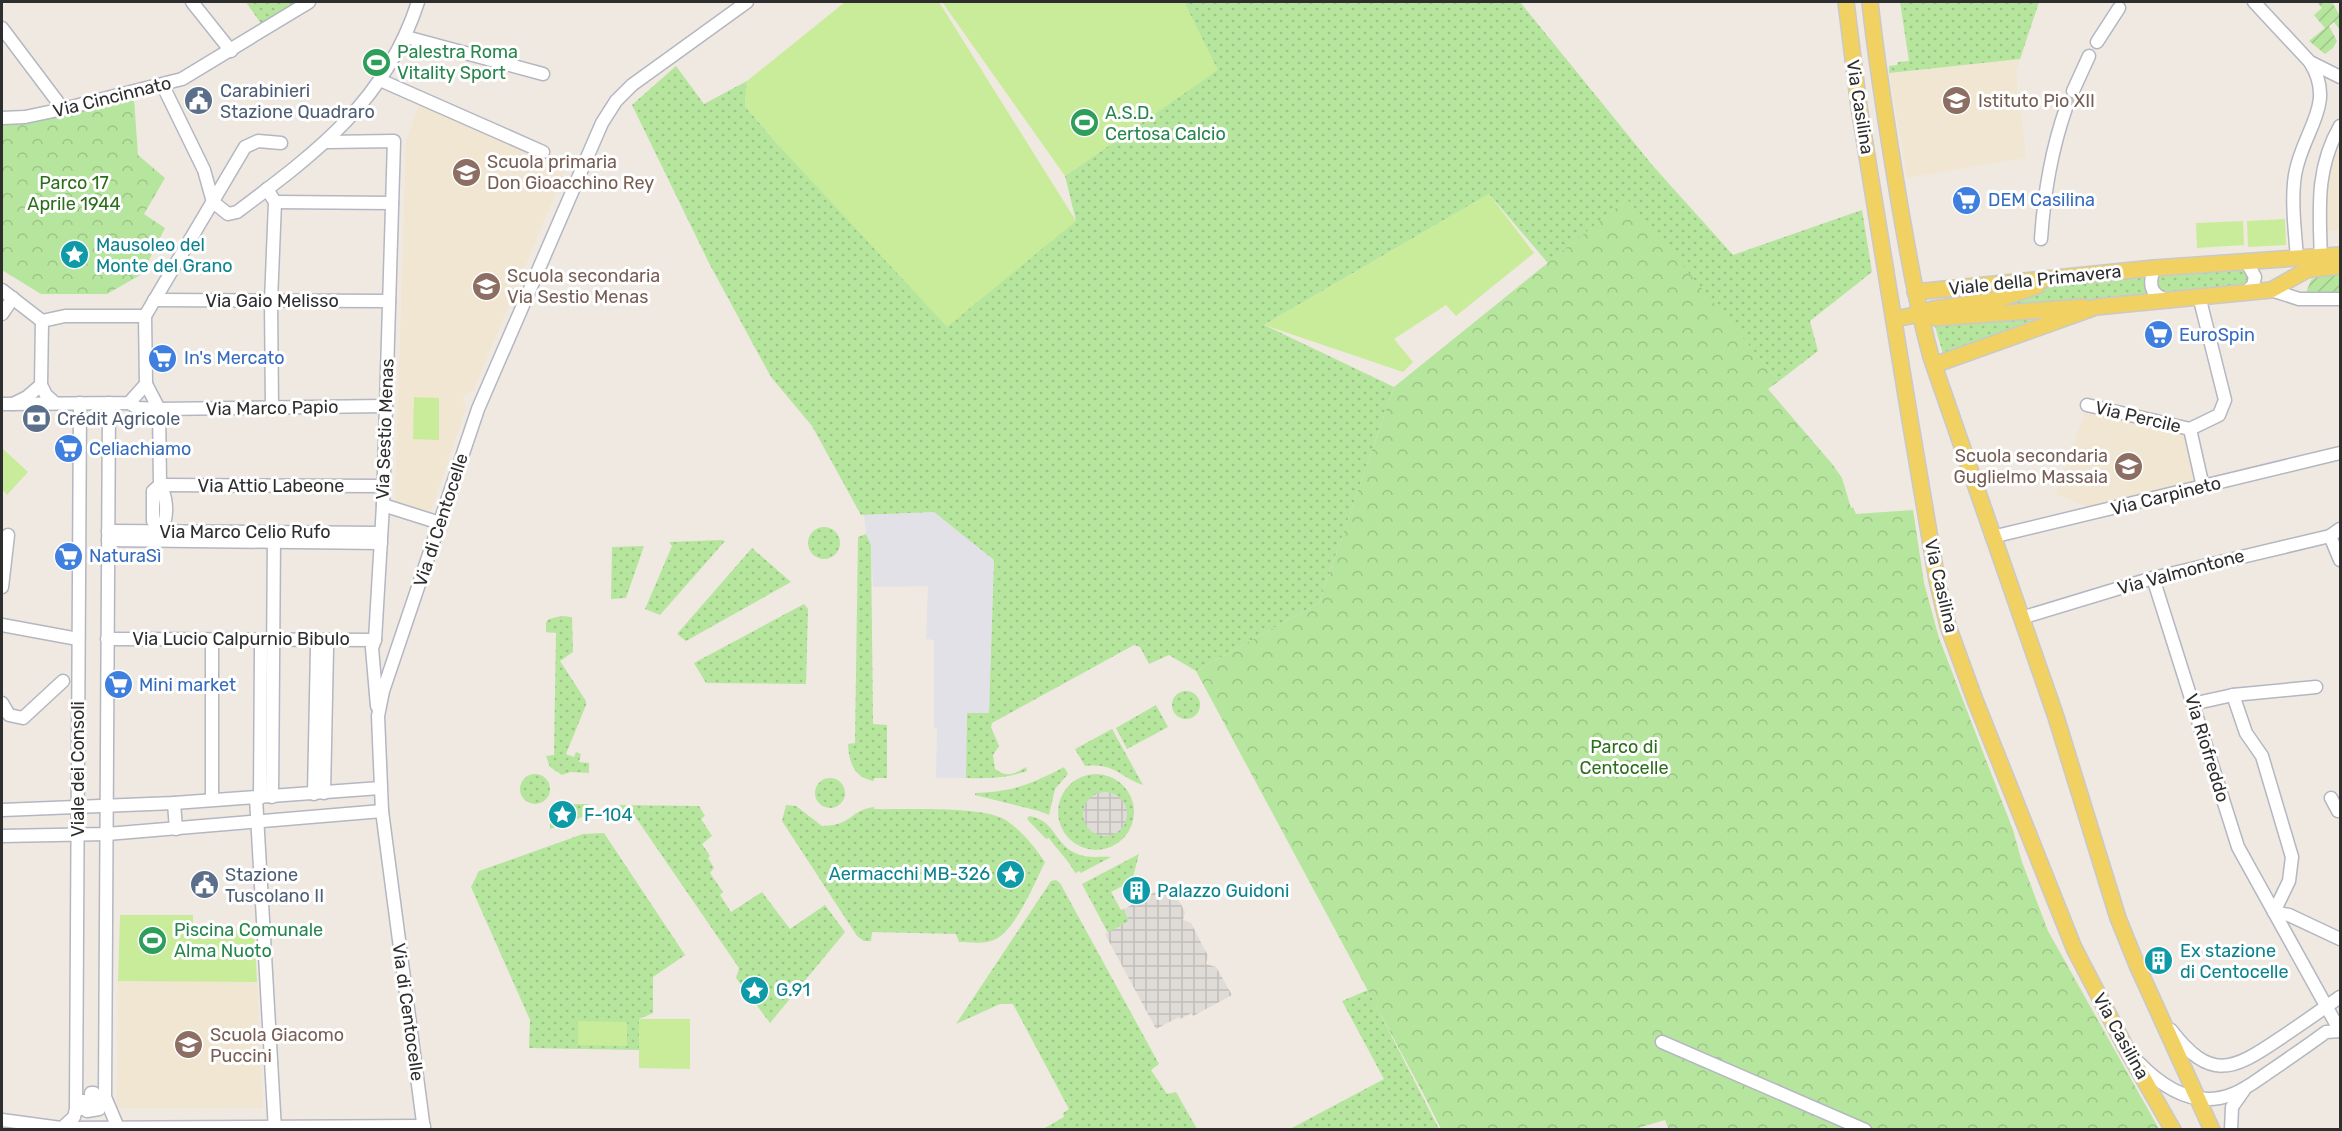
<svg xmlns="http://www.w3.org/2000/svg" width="2342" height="1131" viewBox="0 0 2342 1131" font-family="Rubik,sans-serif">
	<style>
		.industrial { fill: #e3e1e8 }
		.education { fill: #f0e6d1 }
		.grass { fill: url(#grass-dots) }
		.forest { fill: url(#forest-crowns) }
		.garden { fill: url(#garden-furrows) }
		.pitch { fill: #c9ec9a }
		.plaza { fill: url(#plaza-grid) }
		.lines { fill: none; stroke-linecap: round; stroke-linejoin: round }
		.minor-tunnel { stroke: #c8c4bd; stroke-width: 12; stroke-dasharray: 12 6; stroke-linecap: butt }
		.minor-casing { stroke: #b4b7c1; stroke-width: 15 }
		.major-casing { stroke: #c9c9c9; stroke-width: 18 }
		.minor { stroke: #fff; stroke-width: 12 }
		.major { stroke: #f2d163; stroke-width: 15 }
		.labels { text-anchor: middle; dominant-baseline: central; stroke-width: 6; stroke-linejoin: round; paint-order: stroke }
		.leisure-label { font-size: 18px; fill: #27864d; stroke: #fff; text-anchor: start }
		.service-label { font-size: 18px; fill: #4e5e75; stroke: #fff; text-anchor: start }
		.street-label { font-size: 18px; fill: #2e2e2e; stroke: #fff }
		.education-label { font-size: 18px; fill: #785e54; stroke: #fff; text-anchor: start }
		.park-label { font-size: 18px; fill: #2c6e1b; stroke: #fff }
		.shop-label { font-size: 18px; fill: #366cbe; stroke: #fff; text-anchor: start }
		.culture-label { font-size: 18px; fill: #0d838f; stroke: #fff; text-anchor: start }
	</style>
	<defs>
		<pattern id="grass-dots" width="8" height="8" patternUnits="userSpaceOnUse" patternTransform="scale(1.5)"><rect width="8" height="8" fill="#b6e59e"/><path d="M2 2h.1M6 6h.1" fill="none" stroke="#9dc588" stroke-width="1.8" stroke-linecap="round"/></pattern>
		<pattern id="forest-crowns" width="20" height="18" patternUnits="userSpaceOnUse" patternTransform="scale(1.5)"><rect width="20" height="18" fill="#b6e59e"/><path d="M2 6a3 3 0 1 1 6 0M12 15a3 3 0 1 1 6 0" fill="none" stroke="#9dc588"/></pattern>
		<pattern id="garden-furrows" width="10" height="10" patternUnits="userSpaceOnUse" patternTransform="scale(1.5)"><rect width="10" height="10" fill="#b6e59e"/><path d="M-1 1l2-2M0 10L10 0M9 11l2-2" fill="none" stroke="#9dc588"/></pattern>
		<pattern id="plaza-grid" width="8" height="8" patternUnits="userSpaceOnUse" patternTransform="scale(1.5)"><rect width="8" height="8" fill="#dfdcd8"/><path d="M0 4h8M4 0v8" fill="none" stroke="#c0bdba"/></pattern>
	</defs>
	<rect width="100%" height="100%" fill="#efe9e1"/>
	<polygon class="industrial" points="934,512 994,560 989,713 967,713 966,778 936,778 937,728 934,728 934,640 926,639 928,586 873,587 871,545 866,534 864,515"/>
	<g class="education">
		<polygon points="2020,59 2016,72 2026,158 1907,178 1889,73"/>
		<polygon points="420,103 566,168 473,391 466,393 462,400 466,408 430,514 395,503 406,141"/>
		<polygon points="2340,141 2340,230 2327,231 2326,191 2330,167"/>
		<polygon points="2086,410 2185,433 2197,484 2167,491 2163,489 2158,490 2155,495 2094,509 2056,494"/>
		<polygon points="118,981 257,982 263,1108 117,1108"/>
	</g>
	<g class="grass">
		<polygon points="246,2 297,2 262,25"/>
		<path d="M1184,2H1520L1653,166L1733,255L1862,210L1872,272L1810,321L1818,351L1779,381L1626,200L1548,263L1489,194L1264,325L1394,387L1319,603L1196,671L1169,655L1149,664L1140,647L1134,645L992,723L991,727L999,746L993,755L995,769C1007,778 1014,774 1026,767L1027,771C1007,778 988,779 966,778L967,713H989L994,560L934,512L861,515L812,426L771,377L710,265L632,105L676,66L704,104L747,81L745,106L779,146L1076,221L1065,176L1217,70Z"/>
		<polygon points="1900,2 2039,2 2020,59 1889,73 1889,66 1897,65 1898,62 1909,61"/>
		<polygon points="2243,268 2248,272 2249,281 2244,287 2163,293 2158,291 2155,279 2161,275"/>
		<polygon points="2146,275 2145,283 2148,294 2061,304 1946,312 2058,284"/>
		<polygon points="2055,312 1943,354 1934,323"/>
		<circle cx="824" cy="543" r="16"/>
		<path d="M866,534L871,545L873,724L887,725V778H875L873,781C854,777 849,763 848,744L855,743L858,537Z"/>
		<polygon points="722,540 725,541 660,615 645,609 672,546 669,542"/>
		<polygon points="644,546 626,598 611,599 612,547"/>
		<polygon points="752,548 791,582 686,641 677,634"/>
		<polygon points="804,604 808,609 806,684 706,683 694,663"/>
		<polygon points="561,616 572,617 573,652 560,661 586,701 586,705 566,754 574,757 576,752 581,754 579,762 589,763 589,773 570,772 562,775 550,767 546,756 554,755 556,633 546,632 546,622 549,619"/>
		<circle cx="1186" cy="705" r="14"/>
		<polygon points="1156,705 1168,727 1127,749 1116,728"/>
		<path d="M1112,729L1143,785C1119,777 1116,763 1085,766L1075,749Z"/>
		<path d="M1064,767L1068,774L1055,789L1049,815L1039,811L975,795V793C1012,792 1032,784 1064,767Z"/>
		<circle cx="535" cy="789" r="15"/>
		<circle cx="1096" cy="812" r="38"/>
		<circle cx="830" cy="793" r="15"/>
		<polygon points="561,802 561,804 589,804 590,814 550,829 550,813"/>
		<polygon points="619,805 699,806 705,816 701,819 712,836 702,844 710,856 708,858 714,868 710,873 723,892 720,895 731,912 762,892 790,929 825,905 845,932 770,1023 736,978 739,968 632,812 623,812"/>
		<path d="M786,805L796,806L822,826C852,826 850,810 874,807V809C903,810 986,805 1007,821C1022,831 1035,847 1045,862C1035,882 1014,935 991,941C982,944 969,942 959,942L956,934L872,932L871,941H864L857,936L782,821Z"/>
		<path d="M1029,816C1056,821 1053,842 1075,853C1087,859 1100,856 1111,857L1081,873L1079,871L1075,873C1068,859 1058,851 1049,838L1046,839L1027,819Z"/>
		<polygon points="604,833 685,955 653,977 653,1013 639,1019 639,1050 529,1048 530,1020 471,887 479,871 583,834"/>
		<polygon points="1139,854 1132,881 1111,892 1121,910 1124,909 1129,921 1108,933 1082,884"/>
		<polygon points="1056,880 1060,883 1159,1064 1151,1070 1167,1094 1176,1092 1197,1129 1043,1129 1064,1117 1063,1113 1069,1109 1013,1004 1000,1004 956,1024 1051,881"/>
		<polygon points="1368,990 1439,1129 1290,1129 1384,1079 1342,1001"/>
	</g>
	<g class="forest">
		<polygon points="134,99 138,155 165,178 144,214 165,228 142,274 107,294 41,294 2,270 2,124 26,124"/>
		<polygon points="1627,199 1779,381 1768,389 1833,465 1842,478 1851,508 1853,507 1856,514 1913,510 1924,583 1939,638 2013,830 2022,862 2048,931 2159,1129 1669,1130 1665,1120 1631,1130 1441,1129 1424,1095 1196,671 1319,603 1394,387"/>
	</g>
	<g class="garden">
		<polygon points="2317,2 2332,2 2340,16 2340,30 2334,22 2329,26 2337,41 2333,48 2325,54 2309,41 2325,28 2314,15 2322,8"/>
		<polygon points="2340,275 2340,296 2307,297 2307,290 2311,280 2320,276"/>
	</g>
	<g class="pitch">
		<polygon points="845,2 939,2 1076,221 947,327 779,146 745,106 747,81"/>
		<polygon points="942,2 1184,2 1218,70 1065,176"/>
		<polygon points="1489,194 1534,253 1456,316 1446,305 1394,339 1413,362 1403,372 1264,325"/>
		<polygon points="2285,219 2286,245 2248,247 2247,221"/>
		<polygon points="2243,221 2244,245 2197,248 2196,223"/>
		<polygon points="414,397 439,398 439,440 413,439"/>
		<polygon points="2,448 28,472 7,495 2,489"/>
		<polygon points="120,915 193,915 193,929 254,927 257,982 118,981"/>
		<polygon points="639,1019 690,1019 690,1069 639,1068"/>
		<polygon points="578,1021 627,1022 627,1046 578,1045"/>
	</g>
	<g class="plaza">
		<circle cx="1105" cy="814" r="22"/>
		<polygon points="1170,884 1185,912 1183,920 1191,923 1208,956 1206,964 1216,967 1232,995 1193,1016 1192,1013 1180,1019 1179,1017 1156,1029 1105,934 1129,921 1124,909"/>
	</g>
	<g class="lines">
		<polyline class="minor-tunnel" points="2066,108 2073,91"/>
		<defs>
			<g id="minor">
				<polyline points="192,2 231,51"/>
				<polyline points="2254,2 2310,62 2340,77"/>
				<polyline points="2,28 63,109"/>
				<polyline points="406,37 543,74"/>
				<polyline points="2097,42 2119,8"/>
				<polyline points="380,80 543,152"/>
				<path d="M163,86L204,170L213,202L228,214L237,212C317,152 386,101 418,2"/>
				<polyline points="2073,91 2089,56"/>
				<polyline points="2,118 25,117 63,109 182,79 309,2"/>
				<polyline points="327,142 394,141 383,505 375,640 372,648 377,706"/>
				<polyline points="267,189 275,202 271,301 272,408"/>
				<polyline points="275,202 392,203"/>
				<path d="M2041,239C2044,194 2051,151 2066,108"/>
				<path d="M2297,258C2295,231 2291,201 2295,175C2302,131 2337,105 2310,62"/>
				<polyline points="2246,261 2255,277 2253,285 2247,291"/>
				<path d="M2321,264C2320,214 2314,171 2340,126"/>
				<path d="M2154,268C2149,284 2149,294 2167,300"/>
				<polyline points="2,290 42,321"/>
				<polyline points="2271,290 2299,299 2340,299"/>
				<polyline points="154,300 389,301"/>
				<polyline points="2,314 13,298"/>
				<polyline points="145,316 245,147 258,141 281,143"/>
				<polyline points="42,321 65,316 145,316"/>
				<polyline points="42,321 41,385 46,395 55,403"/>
				<polyline points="109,403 105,1097 119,1130"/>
				<polyline points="129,403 138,408 159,409 146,384"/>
				<polyline points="2,404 129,403 146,384 145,316"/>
				<polyline points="13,404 27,397 41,385"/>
				<polyline points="2087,405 2190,429"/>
				<polyline points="2190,429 2219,415 2225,400 2199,296"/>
				<polyline points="2190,429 2203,487"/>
				<polyline points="160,485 383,486"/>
				<path d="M160,485C166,495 168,512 164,523C162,529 160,531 160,538"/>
				<polyline points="383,505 440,523"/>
				<polyline points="108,531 381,533"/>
				<polyline points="160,532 153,521 153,491 160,485 159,409 385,406"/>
				<polyline points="2330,536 2340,560"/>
				<polyline points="1992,537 2340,453"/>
				<polyline points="108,540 381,543"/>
				<polyline points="2153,578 2238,847 2340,1031"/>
				<polyline points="2,587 8,535"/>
				<polyline points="2021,618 2153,578 2330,536 2340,529"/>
				<polyline points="2,625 78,639"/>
				<polyline points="107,639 375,640"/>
				<polyline points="2233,695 2246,733 2262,756 2292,857 2289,881 2274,912"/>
				<polyline points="2201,702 2233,695 2316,687"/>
				<polyline points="2,703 9,715 23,718 63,681"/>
				<polyline points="324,793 327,648"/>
				<polyline points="314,794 317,648"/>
				<polyline points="272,797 274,534"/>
				<polyline points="256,798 275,1130"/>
				<polyline points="260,798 261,648"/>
				<polyline points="2331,798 2338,811 2340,811"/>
				<polyline points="212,799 212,640"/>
				<polyline points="174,803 176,829"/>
				<polyline points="2,810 174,803 380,788"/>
				<polyline points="2,836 107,834 382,811"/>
				<polyline points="2274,912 2289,915 2340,939"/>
				<path d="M2171,1030C2210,1081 2232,1071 2279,1039C2300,1025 2320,1011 2340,997"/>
				<polyline points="1662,1042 1865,1130"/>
				<path d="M2138,1062C2163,1088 2196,1109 2233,1094C2246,1089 2257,1080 2269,1072C2288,1059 2307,1046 2326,1032L2340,1031"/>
				<polygon points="91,1093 94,1093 94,1102 99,1102 99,1109 87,1111 87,1108 82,1109 82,1101 91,1101"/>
				<polyline points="2,1120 61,1128 424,1126"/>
				<polyline points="60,1130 74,1117 76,1109 80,403"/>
				<polyline points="424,1130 382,811 378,716 383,691 478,409 602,123 616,101 632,85 747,2"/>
				<polyline points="2231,1130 2232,1107 2244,1090"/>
			</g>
			<g id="major">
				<polyline points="1846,2 1859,107 1911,426 1937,580 1948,626 1975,700 2074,948 2127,1050 2173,1130"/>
				<path d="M1870,2C1877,68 1888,134 1899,201C1908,253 1917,306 1931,357L2056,717L2118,918L2137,965L2212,1130"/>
				<polyline points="1915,292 2154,268 2340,255"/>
				<polyline points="1920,314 1936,318 2084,307"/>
				<polyline points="1895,319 1920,314 1933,309 1996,300 2037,286"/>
				<polyline points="1934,365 2096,307 2271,290 2307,270 2340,266"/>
			</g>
		</defs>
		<use href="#minor" class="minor-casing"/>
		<use href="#major" class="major-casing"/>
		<use href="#minor" class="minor"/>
		<use href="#major" class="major"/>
	</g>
	<defs>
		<symbol id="stadium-disc" viewBox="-11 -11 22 22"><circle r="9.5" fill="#2e9e5b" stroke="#fff"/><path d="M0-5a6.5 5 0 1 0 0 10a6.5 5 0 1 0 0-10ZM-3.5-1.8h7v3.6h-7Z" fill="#fff"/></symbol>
		<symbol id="civic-disc" viewBox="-11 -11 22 22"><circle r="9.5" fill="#5c6f8a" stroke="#fff"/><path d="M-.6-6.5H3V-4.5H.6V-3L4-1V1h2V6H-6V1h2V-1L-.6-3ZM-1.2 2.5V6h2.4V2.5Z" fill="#fff"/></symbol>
		<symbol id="school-disc" viewBox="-11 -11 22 22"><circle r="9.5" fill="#8d6e63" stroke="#fff"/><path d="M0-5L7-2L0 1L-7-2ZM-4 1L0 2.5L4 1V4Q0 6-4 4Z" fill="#fff"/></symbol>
		<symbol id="supermarket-disc" viewBox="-11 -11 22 22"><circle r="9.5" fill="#3f7fe0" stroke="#fff"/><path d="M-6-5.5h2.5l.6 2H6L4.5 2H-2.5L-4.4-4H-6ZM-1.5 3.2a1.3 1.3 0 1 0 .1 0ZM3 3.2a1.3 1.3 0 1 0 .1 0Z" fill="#fff"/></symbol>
		<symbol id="sight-disc" viewBox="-11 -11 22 22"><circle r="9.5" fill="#0f9aa8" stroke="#fff"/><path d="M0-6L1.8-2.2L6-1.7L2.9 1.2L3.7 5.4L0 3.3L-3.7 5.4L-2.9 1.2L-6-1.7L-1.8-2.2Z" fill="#fff"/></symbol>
		<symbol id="bank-disc" viewBox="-11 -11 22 22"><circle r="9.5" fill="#5c6f8a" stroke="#fff"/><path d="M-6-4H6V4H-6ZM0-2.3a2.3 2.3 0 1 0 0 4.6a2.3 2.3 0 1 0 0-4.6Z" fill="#fff"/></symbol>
		<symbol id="building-disc" viewBox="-11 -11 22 22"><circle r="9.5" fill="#0f9aa8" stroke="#fff"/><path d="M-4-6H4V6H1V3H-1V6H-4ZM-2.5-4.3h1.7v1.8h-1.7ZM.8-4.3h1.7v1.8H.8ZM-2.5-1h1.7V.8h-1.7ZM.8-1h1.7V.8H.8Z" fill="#fff"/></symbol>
	</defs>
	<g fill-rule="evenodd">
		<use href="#stadium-disc" x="360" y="46" width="33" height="33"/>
		<use href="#civic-disc" x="182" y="84" width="33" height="33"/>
		<use href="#school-disc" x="1940" y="84" width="33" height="33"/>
		<use href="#stadium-disc" x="1068" y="106" width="33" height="33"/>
		<use href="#school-disc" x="450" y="156" width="33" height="33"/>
		<use href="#supermarket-disc" x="1950" y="184" width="33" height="33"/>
		<use href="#sight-disc" x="58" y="238" width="33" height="33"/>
		<use href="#school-disc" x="470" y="270" width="33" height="33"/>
		<use href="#supermarket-disc" x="2142" y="318" width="33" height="33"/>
		<use href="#supermarket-disc" x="146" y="342" width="33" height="33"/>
		<use href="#bank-disc" x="20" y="402" width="33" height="33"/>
		<use href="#supermarket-disc" x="52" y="432" width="33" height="33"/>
		<use href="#school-disc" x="2112" y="450" width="33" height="33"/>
		<use href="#supermarket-disc" x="52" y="540" width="33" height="33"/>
		<use href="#supermarket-disc" x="102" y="668" width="33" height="33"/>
		<use href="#sight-disc" x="546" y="798" width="33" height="33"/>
		<use href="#sight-disc" x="994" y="858" width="33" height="33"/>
		<use href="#civic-disc" x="188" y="868" width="33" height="33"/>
		<use href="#building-disc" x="1120" y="874" width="33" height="33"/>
		<use href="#stadium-disc" x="136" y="924" width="33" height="33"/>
		<use href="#building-disc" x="2142" y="944" width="33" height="33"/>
		<use href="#sight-disc" x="738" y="974" width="33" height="33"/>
		<use href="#school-disc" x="172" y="1028" width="33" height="33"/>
	</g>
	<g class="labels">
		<g class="leisure-label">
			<text x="397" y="52">Palestra Roma<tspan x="397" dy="21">Vitality Sport</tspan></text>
			<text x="1105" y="113">A.S.D.<tspan x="1105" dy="21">Certosa Calcio</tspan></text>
			<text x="174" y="930">Piscina Comunale<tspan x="174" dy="21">Alma Nuoto</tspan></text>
		</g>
		<g class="service-label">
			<text x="220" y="91">Carabinieri<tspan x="220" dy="21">Stazione Quadraro</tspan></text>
			<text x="57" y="419">Crédit Agricole</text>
			<text x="225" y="875">Stazione<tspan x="225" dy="21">Tuscolano II</tspan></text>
		</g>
		<g class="street-label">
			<text transform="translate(112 97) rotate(-14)">Via Cincinnato</text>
			<text transform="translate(1860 107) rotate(81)">Via Casilina</text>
			<text transform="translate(2035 280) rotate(-6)">Viale della Primavera</text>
			<text x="272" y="301">Via Gaio Melisso</text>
			<text transform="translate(272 408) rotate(-1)">Via Marco Papio</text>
			<text transform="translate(2138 417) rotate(13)">Via Percile</text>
			<text transform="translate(385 429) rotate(-88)">Via Sestio Menas</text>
			<text x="271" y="486">Via Attio Labeone</text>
			<text transform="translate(2166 496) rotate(-14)">Via Carpineto</text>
			<text transform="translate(441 520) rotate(-72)">Via di Centocelle</text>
			<text x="245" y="532">Via Marco Celio Rufo</text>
			<text transform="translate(2181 572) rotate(-15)">Via Valmontone</text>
			<text transform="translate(1941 586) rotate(77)">Via Casilina</text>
			<text x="241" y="639">Via Lucio Calpurnio Bibulo</text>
			<text transform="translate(2207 748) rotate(73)">Via Riofreddo</text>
			<text transform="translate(78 769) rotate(-90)">Viale dei Consoli</text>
			<text transform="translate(408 1012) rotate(82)">Via di Centocelle</text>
			<text transform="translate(2121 1036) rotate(61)">Via Casilina</text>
		</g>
		<g class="education-label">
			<text x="1978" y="101">Istituto Pio XII</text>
			<text x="487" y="162">Scuola primaria<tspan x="487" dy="21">Don Gioacchino Rey</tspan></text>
			<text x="507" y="276">Scuola secondaria<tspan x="507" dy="21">Via Sestio Menas</tspan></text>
			<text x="2108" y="456" text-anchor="end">Scuola secondaria<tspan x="2108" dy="21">Guglielmo Massaia</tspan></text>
			<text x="210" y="1035">Scuola Giacomo<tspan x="210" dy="21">Puccini</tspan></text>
		</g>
		<g class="park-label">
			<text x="74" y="183">Parco 17<tspan x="74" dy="21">Aprile 1944</tspan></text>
			<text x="1624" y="747">Parco di<tspan x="1624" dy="21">Centocelle</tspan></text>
		</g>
		<g class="shop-label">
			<text x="1988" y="200">DEM Casilina</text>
			<text x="2179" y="335">EuroSpin</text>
			<text x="184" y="358">In's Mercato</text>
			<text x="89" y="449">Celiachiamo</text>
			<text x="89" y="556">NaturaSì</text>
			<text x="139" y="685">Mini market</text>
		</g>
		<g class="culture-label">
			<text x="96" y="245">Mausoleo del<tspan x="96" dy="21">Monte del Grano</tspan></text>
			<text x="584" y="815">F-104</text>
			<text x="990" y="874" text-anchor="end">Aermacchi MB-326</text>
			<text x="1157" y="891">Palazzo Guidoni</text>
			<text x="2180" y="951">Ex stazione<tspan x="2180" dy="21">di Centocelle</tspan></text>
			<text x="776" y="990">G.91</text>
		</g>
	</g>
	<rect width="2342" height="1131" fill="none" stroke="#2e2e2e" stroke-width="6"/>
</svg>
